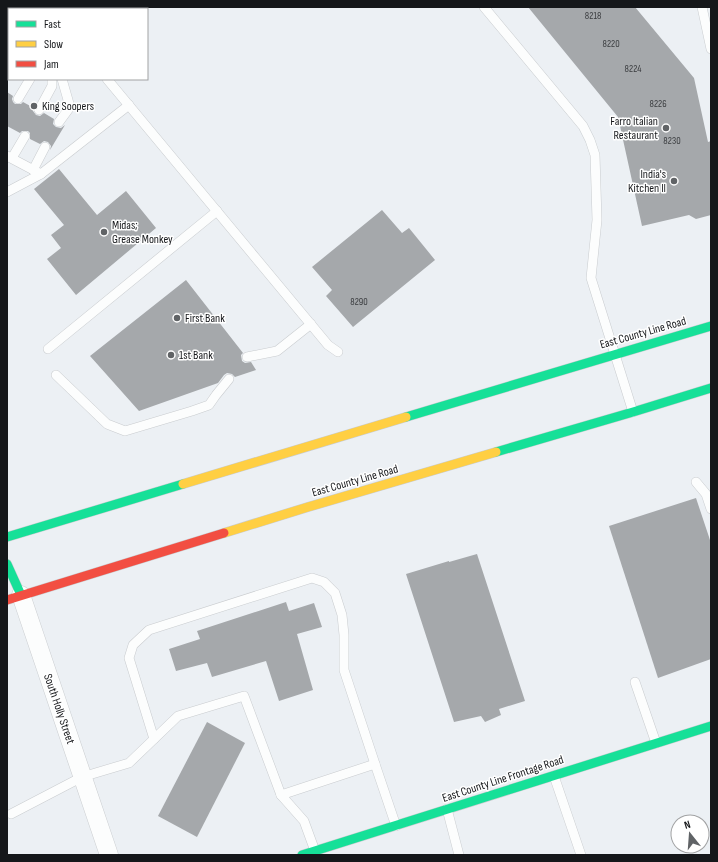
<svg xmlns="http://www.w3.org/2000/svg" width="718" height="862" viewBox="0 0 718 862" font-family="'Sofia Sans Condensed',sans-serif">
	<style>
		.building { fill: #a5a8ab }
		.lines { fill: none; stroke-linecap: round; stroke-linejoin: round }
		.lane-casing { stroke: #c9cccf; stroke-width: 10 }
		.street-casing { stroke: #c9cccf; stroke-width: 19 }
		.fast-casing { stroke: #c9cccf; stroke-width: 10 }
		.slow-casing { stroke: #c9cccf; stroke-width: 10 }
		.jam-casing { stroke: #c9cccf; stroke-width: 10 }
		.lane { stroke: #fcfdfd; stroke-width: 9 }
		.street { stroke: #fcfdfd; stroke-width: 18 }
		.fast { stroke: #16e098; stroke-width: 9 }
		.slow { stroke: #ffcf43; stroke-width: 9 }
		.jam { stroke: #f24e42; stroke-width: 9 }
		.poi-dot { fill: #606366; stroke: #fff; stroke-width: 1.5 }
		.labels { text-anchor: middle; dominant-baseline: central; stroke-width: 3; stroke-linejoin: round; paint-order: stroke }
		.number-label { font-size: 10px; fill: #393b3e }
		.poi-label { font-size: 12px; fill: #15171a; stroke: #fff; text-anchor: start }
		.street-label { font-size: 12px; fill: #15171a; stroke: #fff }
	</style>
	<rect width="100%" height="100%" fill="#ecf0f4"/>
	<g class="building">
		<polygon points="528,7 635,7 694,78 708,142 711,141 711,215 696,219 689,215 642,226 618,117"/>
		<polygon points="7,92 13,96 12,99 13,102 15,104 21,104 23,102 34,108 33,111 36,115 40,116 44,113 54,119 53,124 56,127 61,128 65,125 50,150 51,146 48,142 44,141 40,144 30,139 30,133 28,131 22,131 20,133 7,126"/>
		<polygon points="59,169 97,215 126,191 156,228 76,295 47,259 61,248 51,235 64,225 34,189"/>
		<polygon points="382,210 402,233 409,228 435,260 353,327 326,296 332,290 312,267"/>
		<polygon points="186,280 243,353 241,355 242,361 245,363 251,362 256,370 235,377 232,374 227,373 224,375 218,383 139,411 90,356"/>
		<polygon points="696,498 711,543 711,659 658,678 609,526"/>
		<polygon points="477,554 525,701 499,709 501,715 485,722 481,716 454,722 406,574 449,561 449,562"/>
		<polygon points="286,602 289,611 314,603 322,627 297,634 313,690 279,701 266,661 212,677 207,663 176,671 169,649 200,639 197,631"/>
		<polygon points="207,722 245,743 197,837 158,816"/>
	</g>
	<g class="lines">
		<defs>
			<g id="lane">
				<polyline points="48,7 49,9"/>
				<polyline points="484,7 583,126 590,140 595,155 597,220 591,278 633,412"/>
				<polyline points="702,7 711,49"/>
				<polyline points="7,23 9,23"/>
				<polyline points="7,55 9,55"/>
				<polyline points="7,68 9,66"/>
				<polyline points="107,79 328,345 338,352"/>
				<polyline points="18,99 30,79"/>
				<polyline points="39,110 52,86 52,79"/>
				<polyline points="59,122 70,107 62,79"/>
				<polyline points="7,156 41,174"/>
				<polyline points="12,158 25,136"/>
				<polyline points="33,170 45,147"/>
				<polyline points="7,192 41,174 129,105"/>
				<polyline points="48,349 217,211"/>
				<polyline points="247,357 277,351 311,324"/>
				<polyline points="56,375 107,424 125,431 192,411 209,405 216,395 229,379"/>
				<polyline points="696,482 706,494 711,509"/>
				<polyline points="635,682 656,743"/>
				<polyline points="154,739 129,658 133,645 149,630 312,578 324,582 335,593 342,615 344,635 344,670 375,764"/>
				<polyline points="554,776 581,855"/>
				<polyline points="281,795 375,764 396,826"/>
				<polyline points="447,809 459,855"/>
				<polyline points="11,814 82,777 129,763 178,716 244,696 281,795 304,821 315,851"/>
			</g>
			<polyline id="street" points="21,595 109,855"/>
			<g id="fast">
				<polyline points="406,417 711,326"/>
				<polyline points="496,452 633,412 711,388"/>
				<polyline points="7,537 183,484"/>
				<polyline points="7,564 21,595"/>
				<polyline points="302,855 711,726"/>
			</g>
			<g id="slow">
				<polyline points="183,484 406,417"/>
				<polyline points="224,533 308,507 496,452"/>
			</g>
			<polyline id="jam" points="7,600 224,533"/>
		</defs>
		<use href="#lane" class="lane-casing"/>
		<use href="#street" class="street-casing"/>
		<use href="#fast" class="fast-casing"/>
		<use href="#slow" class="slow-casing"/>
		<use href="#jam" class="jam-casing"/>
		<use href="#lane" class="lane"/>
		<use href="#street" class="street"/>
		<use href="#fast" class="fast"/>
		<use href="#slow" class="slow"/>
		<use href="#jam" class="jam"/>
	</g>
	<g class="poi-dot">
		<circle cx="34" cy="106" r="4"/>
		<circle cx="666" cy="128" r="4"/>
		<circle cx="674" cy="181" r="4"/>
		<circle cx="104" cy="232" r="4"/>
		<circle cx="177" cy="318" r="4"/>
		<circle cx="171" cy="355" r="4"/>
	</g>
	<g class="labels">
		<g class="number-label">
			<text x="593" y="16">8218</text>
			<text x="611" y="44">8220</text>
			<text x="633" y="69">8224</text>
			<text x="658" y="104">8226</text>
			<text x="672" y="141">8230</text>
			<text x="359" y="302">8290</text>
		</g>
		<g class="poi-label">
			<text x="42" y="106">King Soopers</text>
			<text x="658" y="121" text-anchor="end">Farro Italian<tspan x="658" dy="14">Restaurant</tspan></text>
			<text x="666" y="174" text-anchor="end">India's<tspan x="666" dy="14">Kitchen II</tspan></text>
			<text x="112" y="225">Midas;<tspan x="112" dy="14">Grease Monkey</tspan></text>
			<text x="185" y="318">First Bank</text>
			<text x="179" y="355">1st Bank</text>
		</g>
		<g class="street-label">
			<text transform="translate(643 333) rotate(-16)">East County Line Road</text>
			<text transform="translate(355 481) rotate(-16)">East County Line Road</text>
			<text transform="translate(59 709) rotate(71)">South Holly Street</text>
			<text transform="translate(503 779) rotate(-18)">East County Line Frontage Road</text>
		</g>
	</g>
	<rect width="718" height="862" fill="none" stroke="#15171a" stroke-width="16"/>
	<rect x="8" y="8" width="140" height="72" fill="#ffffff" stroke="#a1a2a3"/>
	<rect x="16" y="21" width="20" height="6" fill="#16e098" stroke="#a1a2a3"/>
	<text x="44" y="28" font-size="12" fill="#15171a">Fast</text>
	<rect x="16" y="41" width="20" height="6" fill="#ffcf43" stroke="#a1a2a3"/>
	<text x="44" y="48" font-size="12" fill="#15171a">Slow</text>
	<rect x="16" y="61" width="20" height="6" fill="#f24e42" stroke="#a1a2a3"/>
	<text x="44" y="68" font-size="12" fill="#15171a">Jam</text>
	<g transform="translate(690 834) rotate(343)"><circle r="19" fill="#ffffff" stroke="#a1a2a3"/>
	<path d="M0-3L7 15L0 10L-7 15Z" fill="#606366"/>
	<text y="-6" font-size="11" font-weight="bold" text-anchor="middle" fill="#15171a">N</text>
	</g>
</svg>
